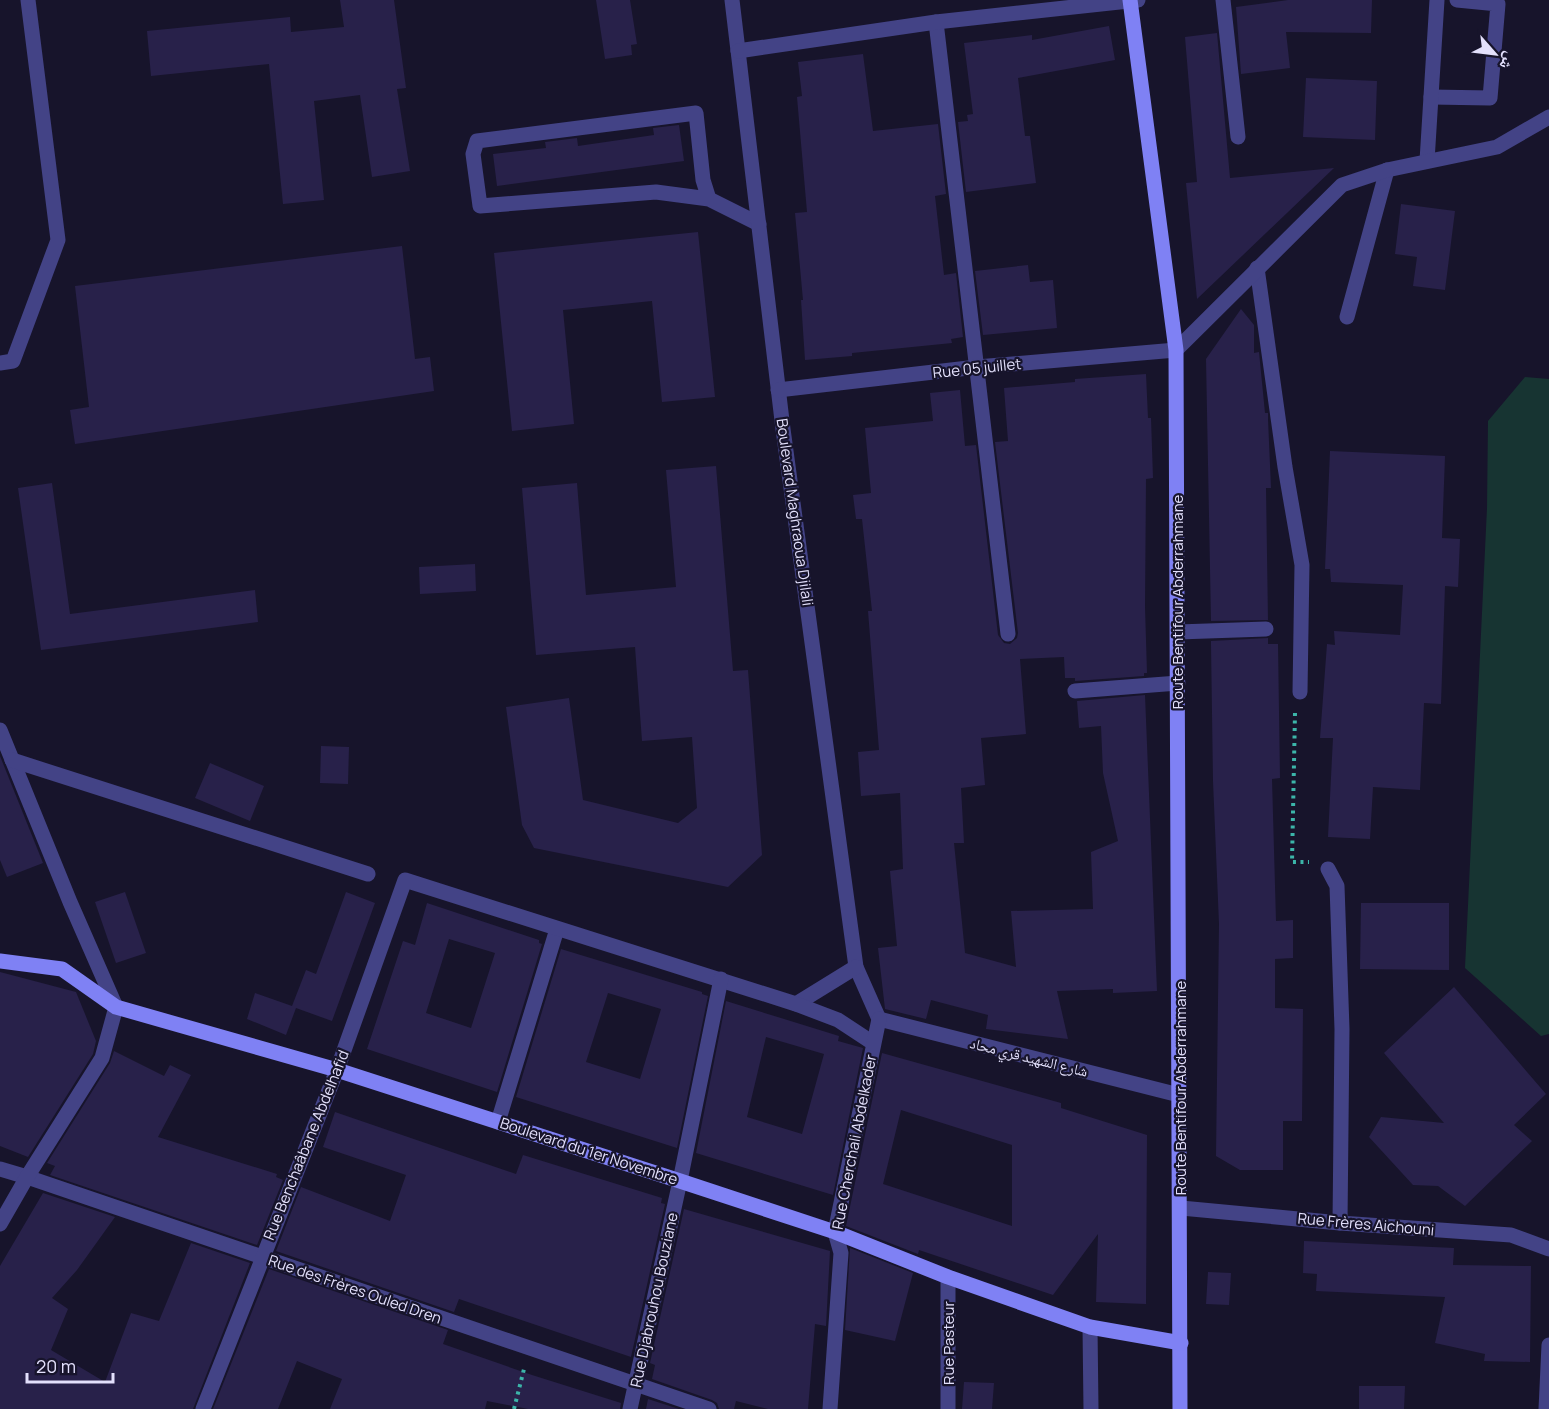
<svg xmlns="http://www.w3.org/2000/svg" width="1549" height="1409" viewBox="0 0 1549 1409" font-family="Manrope,'Noto Naskh Arabic',sans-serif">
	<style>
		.green { fill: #173432 }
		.building { fill: #28214a; fill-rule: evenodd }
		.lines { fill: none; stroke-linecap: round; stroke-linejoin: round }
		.path { stroke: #3cb5a9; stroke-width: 4; stroke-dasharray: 3 4.5; stroke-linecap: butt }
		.lane { stroke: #434386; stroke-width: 15 }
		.street { stroke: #434386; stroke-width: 15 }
		.secondary { stroke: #7f81f4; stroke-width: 15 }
		.labels { text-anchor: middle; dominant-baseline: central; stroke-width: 4.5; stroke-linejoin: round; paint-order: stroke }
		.street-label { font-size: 15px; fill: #e3e0fc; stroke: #17142b }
	</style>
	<rect width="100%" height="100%" fill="#17142b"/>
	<polygon class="green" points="1525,377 1549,379 1549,1034 1541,1036 1465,968 1487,508 1488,421"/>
	<g class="building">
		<polygon points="340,0 394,0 406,88 397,89 410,171 372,177 360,95 314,101 324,200 283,204 269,64 151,76 147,31 290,17 291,32 344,27"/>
		<polygon points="596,0 630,0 637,44 631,45 632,55 605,59"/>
		<polygon points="1288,0 1372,0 1371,33 1286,32 1290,68 1241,74 1236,7"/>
		<polygon points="1109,26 1115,60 1018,78 1025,136 1030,136 1036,183 966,192 958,122 968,121 967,115 973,114 964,43 1032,35 1032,40"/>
		<polygon points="1217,33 1230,178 1334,168 1197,299 1186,183 1197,182 1185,37"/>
		<polygon points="863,54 873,131 938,124 946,194 935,196 944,275 956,273 963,337 951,339 952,343 852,353 852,356 805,360 801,300 803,300 795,213 807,212 797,97 802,96 798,62"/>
		<polygon points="1306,78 1377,81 1375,140 1303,137"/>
		<polygon points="679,125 684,161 497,186 493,154 546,148 545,142 577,138 578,146 654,135 653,128"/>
		<polygon points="1401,204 1455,211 1445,290 1413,286 1417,257 1395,254"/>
		<polygon points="698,232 715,397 662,402 652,301 563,310 574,424 512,431 494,253"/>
		<polygon points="402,246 415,359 430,357 434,391 75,444 70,410 89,407 75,286"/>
		<polygon points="1028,265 1030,282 1053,280 1057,328 983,335 975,271"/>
		<polygon points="1241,309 1254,325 1254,353 1259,352 1265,413 1268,413 1268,419 1271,488 1266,488 1268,620 1211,621 1206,359"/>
		<polygon points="1146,374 1148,418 1151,418 1153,478 1146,479 1145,607 1147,673 1144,673 1144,676 1075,681 1075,678 1065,678 1064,657 1020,659 1026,734 981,738 985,785 961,788 964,843 954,843 965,953 1016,967 1011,911 1093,909 1091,852 1118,841 1103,773 1101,726 1079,728 1077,701 1145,695 1157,991 1113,993 1113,989 1057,991 1068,1039 986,1029 988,1015 931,1000 926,1019 885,1009 878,948 897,946 890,871 903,869 900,793 861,796 858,752 879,750 868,611 872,611 862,519 856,519 853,495 871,493 865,428 933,421 930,393 960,390 965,446 976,445 998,635 1004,643 1010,644 1017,638 1018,633 995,442 1008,441 1004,388 1075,382 1075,379"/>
		<polygon points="1330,451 1445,456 1442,538 1460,539 1458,587 1445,586 1441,704 1424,703 1420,790 1373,787 1370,839 1328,837 1333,738 1320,738 1327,644 1335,645 1334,631 1400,635 1403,585 1331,582 1330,569 1325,569"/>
		<polygon points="716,466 733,671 748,670 762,855 728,887 534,848 522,825 506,707 569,698 583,800 678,823 697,808 692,737 642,741 635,647 536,655 522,488 577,483 586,595 676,587 666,470"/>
		<polygon points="52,483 70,614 255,590 258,622 41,650 18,488"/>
		<polygon points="475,564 476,591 420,594 419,567"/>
		<polygon points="1268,638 1268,644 1278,644 1280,778 1272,779 1276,921 1293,920 1293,958 1275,959 1275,1008 1303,1009 1302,1121 1283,1121 1283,1170 1240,1170 1216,1156 1219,924 1213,781 1211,645 1211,641"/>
		<polygon points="321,746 349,747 348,784 320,783"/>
		<polygon points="0,756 43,863 7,877 0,860"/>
		<polygon points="210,763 264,786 250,821 195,798"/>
		<polygon points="125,892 146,953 116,963 95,902"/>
		<polygon points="346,892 375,903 332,1021 296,1008 286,1035 247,1019 255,993 292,1006 306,970 316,974"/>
		<path d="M427,903L539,940V943L542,944L497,1092L367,1049L403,941L415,945ZM449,939L495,953L471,1028L426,1013Z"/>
		<polygon points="1361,903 1449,903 1449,970 1360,969"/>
		<path d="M561,949L702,992V994L708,996L677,1148L516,1097ZM608,993L661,1009L640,1079L586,1062Z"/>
		<polygon points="0,972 76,992 96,1041 93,1054 28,1157 0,1146"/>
		<polygon points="1454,987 1546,1094 1514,1125 1532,1141 1465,1206 1438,1186 1413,1185 1369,1137 1381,1117 1444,1123 1384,1053"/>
		<path d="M726,1001L839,1036L838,1041L863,1048L833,1195L696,1153ZM766,1037L824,1054L802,1134L747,1117Z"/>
		<polygon points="114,1051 164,1076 170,1065 191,1075 158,1137 277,1174 276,1177 283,1180 257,1245 50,1175 55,1166 47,1163 110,1063"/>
		<path d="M882,1053L1061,1103V1108L1147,1135L1146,1304L1096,1302L1098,1234L1053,1295L919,1250L918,1254L846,1226ZM901,1110L1012,1145V1226L883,1184Z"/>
		<polygon points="335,1112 516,1174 523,1155 662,1198 661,1203 665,1204 631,1357 459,1299 454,1312 276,1251 301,1187 390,1221 406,1175 323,1147"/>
		<polygon points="43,1193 115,1217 77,1270 52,1298 68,1309 51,1350 105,1382 131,1313 159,1321 191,1243 250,1263 193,1409 0,1409 0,1266"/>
		<polygon points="684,1209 830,1251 826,1326 815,1324 808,1409 768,1409 736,1401 734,1409 719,1409 717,1403 712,1400 652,1379 655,1365 650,1363"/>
		<polygon points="1304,1241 1454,1248 1453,1265 1531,1266 1530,1362 1484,1361 1485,1354 1435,1343 1445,1297 1316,1291 1317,1274 1303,1273"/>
		<polygon points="850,1248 913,1273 895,1341 845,1330"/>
		<polygon points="269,1269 448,1330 443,1344 532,1375 621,1403 620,1409 528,1409 487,1401 485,1409 330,1409 342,1379 297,1361 278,1409 213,1409"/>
		<polygon points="1208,1272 1231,1273 1229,1305 1206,1304"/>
		<polygon points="964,1382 994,1383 992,1409 962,1409"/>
		<polygon points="1359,1386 1405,1386 1404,1409 1359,1409"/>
		<polygon points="648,1399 679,1409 646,1409"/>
	</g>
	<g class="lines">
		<g class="path">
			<polyline points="1295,713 1292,862 1309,862"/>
			<polyline points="514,1409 524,1369"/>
		</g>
		<g class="lane">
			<polyline points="1223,0 1238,137"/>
			<polyline points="1431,97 1490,98 1498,4 1457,0"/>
			<polyline points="1427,161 1437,0"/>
			<polyline points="709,199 703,180 696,113 477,141 473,154 480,206 656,192 709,199 759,224"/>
			<polyline points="1347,317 1387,170"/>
			<polyline points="0,363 13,361 58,240 28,0"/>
			<polyline points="1075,691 1178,683"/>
			<polyline points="0,730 70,902 116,1007"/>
			<polyline points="12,760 368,874"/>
		</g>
		<g class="street">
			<polyline points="732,0 783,429 856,967 879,1019"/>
			<polyline points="936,22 1008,634"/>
			<polyline points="738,51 936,22 1138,0"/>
			<polyline points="1257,268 1285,467 1302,565 1300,692"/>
			<polyline points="778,390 977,367 1176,350 1342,185 1387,170 1497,147 1549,117"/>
			<polyline points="1178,632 1266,629"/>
			<polyline points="1328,869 1337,886 1342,1029 1340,1223"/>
			<polyline points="796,1004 856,967"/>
			<polyline points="879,1019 1179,1095"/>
			<polyline points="498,1122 557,929"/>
			<polyline points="0,1169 27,1177 709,1409"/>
			<polyline points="1181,1208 1340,1223 1511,1235 1549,1249"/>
			<polyline points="0,1224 27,1177 102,1058 116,1007"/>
			<polyline points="1090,1327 1091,1409"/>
			<polyline points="203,1409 337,1070 405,880 796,1004 838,1020 873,1043"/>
			<polyline points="630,1409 680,1181 721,979"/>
			<polyline points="830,1409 841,1253 835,1232 879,1019"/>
			<polyline points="948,1409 948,1277"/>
			<polyline points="1546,1409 1549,1345"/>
		</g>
		<g class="secondary">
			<polyline points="1130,0 1176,350 1180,1409"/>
			<polyline points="0,961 62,969 116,1007 337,1070 680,1181 835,1232 948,1277 1090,1327 1181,1343"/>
		</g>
	</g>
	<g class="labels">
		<g class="street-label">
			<text transform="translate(977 368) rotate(-6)">Rue 05 juillet</text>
			<text transform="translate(795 512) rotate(82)">Boulevard Maghraoua Djilali</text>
			<text transform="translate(1177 602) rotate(-90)">Route Bentifour Abderrahmane</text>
			<text transform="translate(1029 1057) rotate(14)">شارع الشهيد قري محاد</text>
			<text transform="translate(1180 1088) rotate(-90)">Route Bentifour Abderrahmane</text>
			<text transform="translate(854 1142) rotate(-79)">Rue Cherchali Abdelkader</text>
			<text transform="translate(306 1145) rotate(-68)">Rue Benchaâbane Abdelhafid</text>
			<text transform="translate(589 1151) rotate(18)">Boulevard du 1er Novembre</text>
			<text transform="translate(1366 1224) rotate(5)">Rue Frères Aichouni</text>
			<text transform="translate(355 1289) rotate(19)">Rue des Frères Ouled Dren</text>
			<text transform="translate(654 1300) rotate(-78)">Rue Djabrouhou Bouziane</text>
			<text transform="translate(948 1343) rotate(-90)">Rue Pasteur</text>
		</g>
	</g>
	<g transform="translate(1495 54) rotate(118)" stroke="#17142b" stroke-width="4.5" paint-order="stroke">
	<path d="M0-4.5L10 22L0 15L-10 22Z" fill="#e3e0fc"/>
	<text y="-9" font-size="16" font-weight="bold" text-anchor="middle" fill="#e3e0fc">ش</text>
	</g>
	<path d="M27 1373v9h86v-9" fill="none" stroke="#e3e0fc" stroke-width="3"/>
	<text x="36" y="1373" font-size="18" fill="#e3e0fc" stroke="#17142b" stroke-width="4.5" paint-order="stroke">20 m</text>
</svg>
